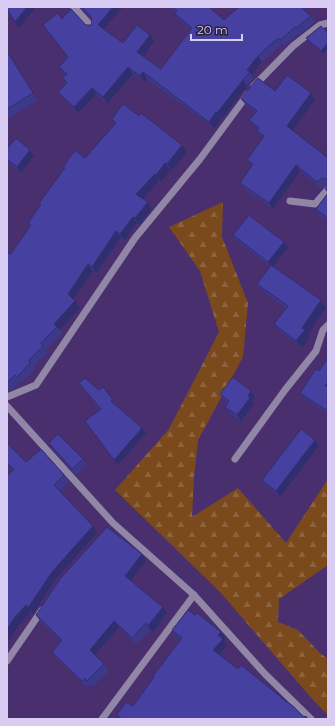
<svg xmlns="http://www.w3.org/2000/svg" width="335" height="726" viewBox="0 0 335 726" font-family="Montserrat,sans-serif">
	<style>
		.forest { fill: url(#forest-firs) }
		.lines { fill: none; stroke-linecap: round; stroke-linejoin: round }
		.minor { stroke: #9186a5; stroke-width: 7 }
		.wall { fill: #3c388a }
		.shaded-wall { fill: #312e70 }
		.building { fill: #4641a0; stroke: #312e70 }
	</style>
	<defs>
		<pattern id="forest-firs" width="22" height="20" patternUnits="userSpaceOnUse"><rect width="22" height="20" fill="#7a4a1c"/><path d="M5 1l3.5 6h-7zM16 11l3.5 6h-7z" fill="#8c633d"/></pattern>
	</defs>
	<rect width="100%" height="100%" fill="#4a2f6e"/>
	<polygon class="forest" points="223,202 222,237 248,303 243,357 198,440 194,477 192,517 238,488 286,543 328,479 328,565 279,599 278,622 298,630 320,653 328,659 328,715 313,700 220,592 115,490 169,429 219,332 200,271 169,227"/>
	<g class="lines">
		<g class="minor">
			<polyline points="74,7 92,27"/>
			<polyline points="254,86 293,46 320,25 328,23"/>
			<polyline points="290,201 315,204 328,189"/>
			<polyline points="7,397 36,385 135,238 200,159 248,94"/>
			<polyline points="7,406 113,523 194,595 265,674 311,719"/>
			<polyline points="235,459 285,390 316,351 323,330 328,325"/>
			<polyline points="7,661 42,610"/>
			<polyline points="102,719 194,595"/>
		</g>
	</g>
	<g class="wall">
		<polygon points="81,7 123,7 104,29 123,43 154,41 143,56 161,69 191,30 179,20 175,14 176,13 168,7 213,7 211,9 224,20 239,7 313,7 304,9 311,16 315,22 300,34 299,33 284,46 282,44 262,62 252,75 254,78 247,86 222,119 221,119 214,128 147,79 145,82 133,74 107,104 96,94 78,113 63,98 58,92 66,84 63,78 65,75 59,67 68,58 43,25 62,19 86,25 91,25 92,22 92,19"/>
		<polygon points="321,26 323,54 308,41 306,38"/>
		<polygon points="7,51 38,100 7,119"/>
		<polygon points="275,91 311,93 315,100 293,130 294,132 328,158 328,193 325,189 328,185 326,184 322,189 300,171 273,209 245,189 240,183 252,166 247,160 263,138 257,131 258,129 254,126 249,120 255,112 246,105 241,99"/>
		<polygon points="139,116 182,145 187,152 172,171 170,170 161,182 159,181 143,199 152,209 139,225 137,223 124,241 121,238 96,273 93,271 73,299 80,308 60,330 62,334 46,350 48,352 33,367 34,370 21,383 20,382 11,390 9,391 7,389 7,251 10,255 30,226 28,223 41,205 39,203 64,169 63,167 85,158 115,124 112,119"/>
		<polygon points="7,149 34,156 21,173 7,161"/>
		<polygon points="328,193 328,221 320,215 316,209"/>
		<polygon points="233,235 288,248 273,266 326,308 308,334 310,337 302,348 280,331 274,324 286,308 262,291 257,284 270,266 237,241"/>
		<polygon points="328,359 328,414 304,398 300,393 319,371"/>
		<polygon points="79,383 99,390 113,400 117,405 116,405 142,428 146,433 118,465 85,421 100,410"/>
		<polygon points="251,391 255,396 252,401 254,403 241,421 229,413 225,407 228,403 224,400 220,394"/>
		<polygon points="315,440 319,446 280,497 266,486 262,480"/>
		<polygon points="7,443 26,462 64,475 69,482 59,491 97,533 56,579 33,614 31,612 20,624 13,470 7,465"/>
		<polygon points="49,443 83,459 87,465 76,475 53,449"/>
		<polygon points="142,554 146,561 131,581 163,607 167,613 153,632 150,630 136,644 119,627 95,655 104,664 109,671 92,687 90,685 87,687 56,658 52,652 61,641 40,621 36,615"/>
		<polygon points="172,630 221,632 226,639 224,641 227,645 220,655 238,669 283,699 303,716 307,717 308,719 119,719 117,715 133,706 181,640 176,636"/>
	</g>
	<g class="shaded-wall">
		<polygon points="27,7 36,7 19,28 15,22"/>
		<polygon points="113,7 123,7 102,31 98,25"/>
		<polygon points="150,35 154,41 142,59 137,52"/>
		<polygon points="328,43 328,48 323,54 321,51"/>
		<polygon points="7,51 12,58 38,100 33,93"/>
		<polygon points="258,56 262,62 252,75 250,72 247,70"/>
		<polygon points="128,67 133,74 107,104 103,97"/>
		<polygon points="143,72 147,79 145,82 140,76"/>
		<polygon points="243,80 247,86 222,119 217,113"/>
		<polygon points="92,88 96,94 78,113 74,107"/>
		<polygon points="311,93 315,100 293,130 297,136 287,126"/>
		<polygon points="216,112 221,119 214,128 209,122"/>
		<polygon points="182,145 187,152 172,171 167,164"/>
		<polygon points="30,150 34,156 21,173 17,167"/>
		<polygon points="165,163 170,170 161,182 156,175"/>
		<polygon points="296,165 300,171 273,209 269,203"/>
		<polygon points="155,174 159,181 141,201 136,194"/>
		<polygon points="148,202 152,209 139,225 135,218"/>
		<polygon points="133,217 137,223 124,241 120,234"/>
		<polygon points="116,231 121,238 96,273 92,267"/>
		<polygon points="284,242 288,248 272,268 268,262"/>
		<polygon points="88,264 93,271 72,301 68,294"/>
		<polygon points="321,300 326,308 308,334 310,337 302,348 296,341 302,328"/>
		<polygon points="75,301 80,308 60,330 54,324"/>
		<polygon points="328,382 328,389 325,386"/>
		<polygon points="251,391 255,396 252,401 254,403 241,421 237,415"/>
		<polygon points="142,428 146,433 118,465 114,460"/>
		<polygon points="315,440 319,446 280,497 276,491"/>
		<polygon points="93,526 97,533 56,579 33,614 28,608 52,572"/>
		<polygon points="142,554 146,561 129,583 125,576"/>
		<polygon points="26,605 31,612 20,624 7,643 7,629 15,617"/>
		<polygon points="163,607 167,613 153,632 148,626"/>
		<polygon points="114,621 119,627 94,656 90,650"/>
		<polygon points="221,632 226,639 224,641 227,645 218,657 213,650 218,635"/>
	</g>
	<g class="building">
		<polygon points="7,7 27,7 15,22 7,9"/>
		<polygon points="82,7 113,7 98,25 123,43 137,25 150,35 137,52 161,69 192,28 175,14 177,11 172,7 209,7 224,20 239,7 301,7 311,16 296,28 295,27 280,40 278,38 258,56 247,70 250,72 243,80 217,113 216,112 209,122 143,72 140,76 128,67 103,97 92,88 74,107 58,92 67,83 63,78 67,74 59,67 68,57 43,25 57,13 62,19 71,9 86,25 91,25 92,22 91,17"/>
		<polygon points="321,26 328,33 328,43 321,51 306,38"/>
		<polygon points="7,51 33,93 7,109"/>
		<polygon points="287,75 311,93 287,126 292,130 328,158 328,182 327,179 322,178 317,182 296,165 269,203 240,183 253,164 247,160 264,136 257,131 259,128 249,120 257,111 241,99 251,86 258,78 275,91"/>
		<polygon points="123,104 139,116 141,113 182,145 167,164 165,163 156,175 155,174 136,194 148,202 135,218 133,217 120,234 116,231 92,267 88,264 68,294 75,301 54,324 57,327 41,343 43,346 29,360 30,363 17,377 15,375 7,383 7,251 10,255 31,225 28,223 41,204 39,203 65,168 63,167 75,150 85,158 116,123 112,119"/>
		<polygon points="16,138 30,150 17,167 7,159 7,149"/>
		<polygon points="328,184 328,191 325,189"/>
		<polygon points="328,193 328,218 316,209"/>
		<polygon points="249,215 284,242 268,262 233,235"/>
		<polygon points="271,265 321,300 302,328 305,330 296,341 274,324 288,306 257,284"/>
		<polygon points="327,359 328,359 328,382 325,386 328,387 328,408 326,410 300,393 316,369 319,371"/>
		<polygon points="233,377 251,391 248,396 250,398 237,415 225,407 229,401 220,394"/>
		<polygon points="85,378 99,390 103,387 113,400 111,401 142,428 114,460 85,421 101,409 79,383"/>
		<polygon points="301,429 315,440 276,491 262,480"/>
		<polygon points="58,434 83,459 72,469 49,443"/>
		<polygon points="7,443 26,462 41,449 64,475 54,485 93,526 52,572 28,608 26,605 15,617 7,629 7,476 14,469 7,463"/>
		<polygon points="107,527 142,554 125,576 163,607 148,626 146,623 132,638 114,621 90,650 104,664 87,681 85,678 82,681 52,652 62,640 36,615 60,579"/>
		<polygon points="188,610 195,615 197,613 221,632 218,635 223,639 213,650 238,669 241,665 281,697 281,698 293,706 303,716 307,717 306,719 122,719 117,715 126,702 133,706 154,677 153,676 182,638 172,630"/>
	</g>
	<rect width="335" height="726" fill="none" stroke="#d9ccf2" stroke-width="16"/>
	<path d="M191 34v6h51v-6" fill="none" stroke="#d9ccf2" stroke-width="2"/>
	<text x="197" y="34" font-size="12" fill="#d9ccf2" stroke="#2b203c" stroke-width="3" paint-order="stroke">20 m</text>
</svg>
